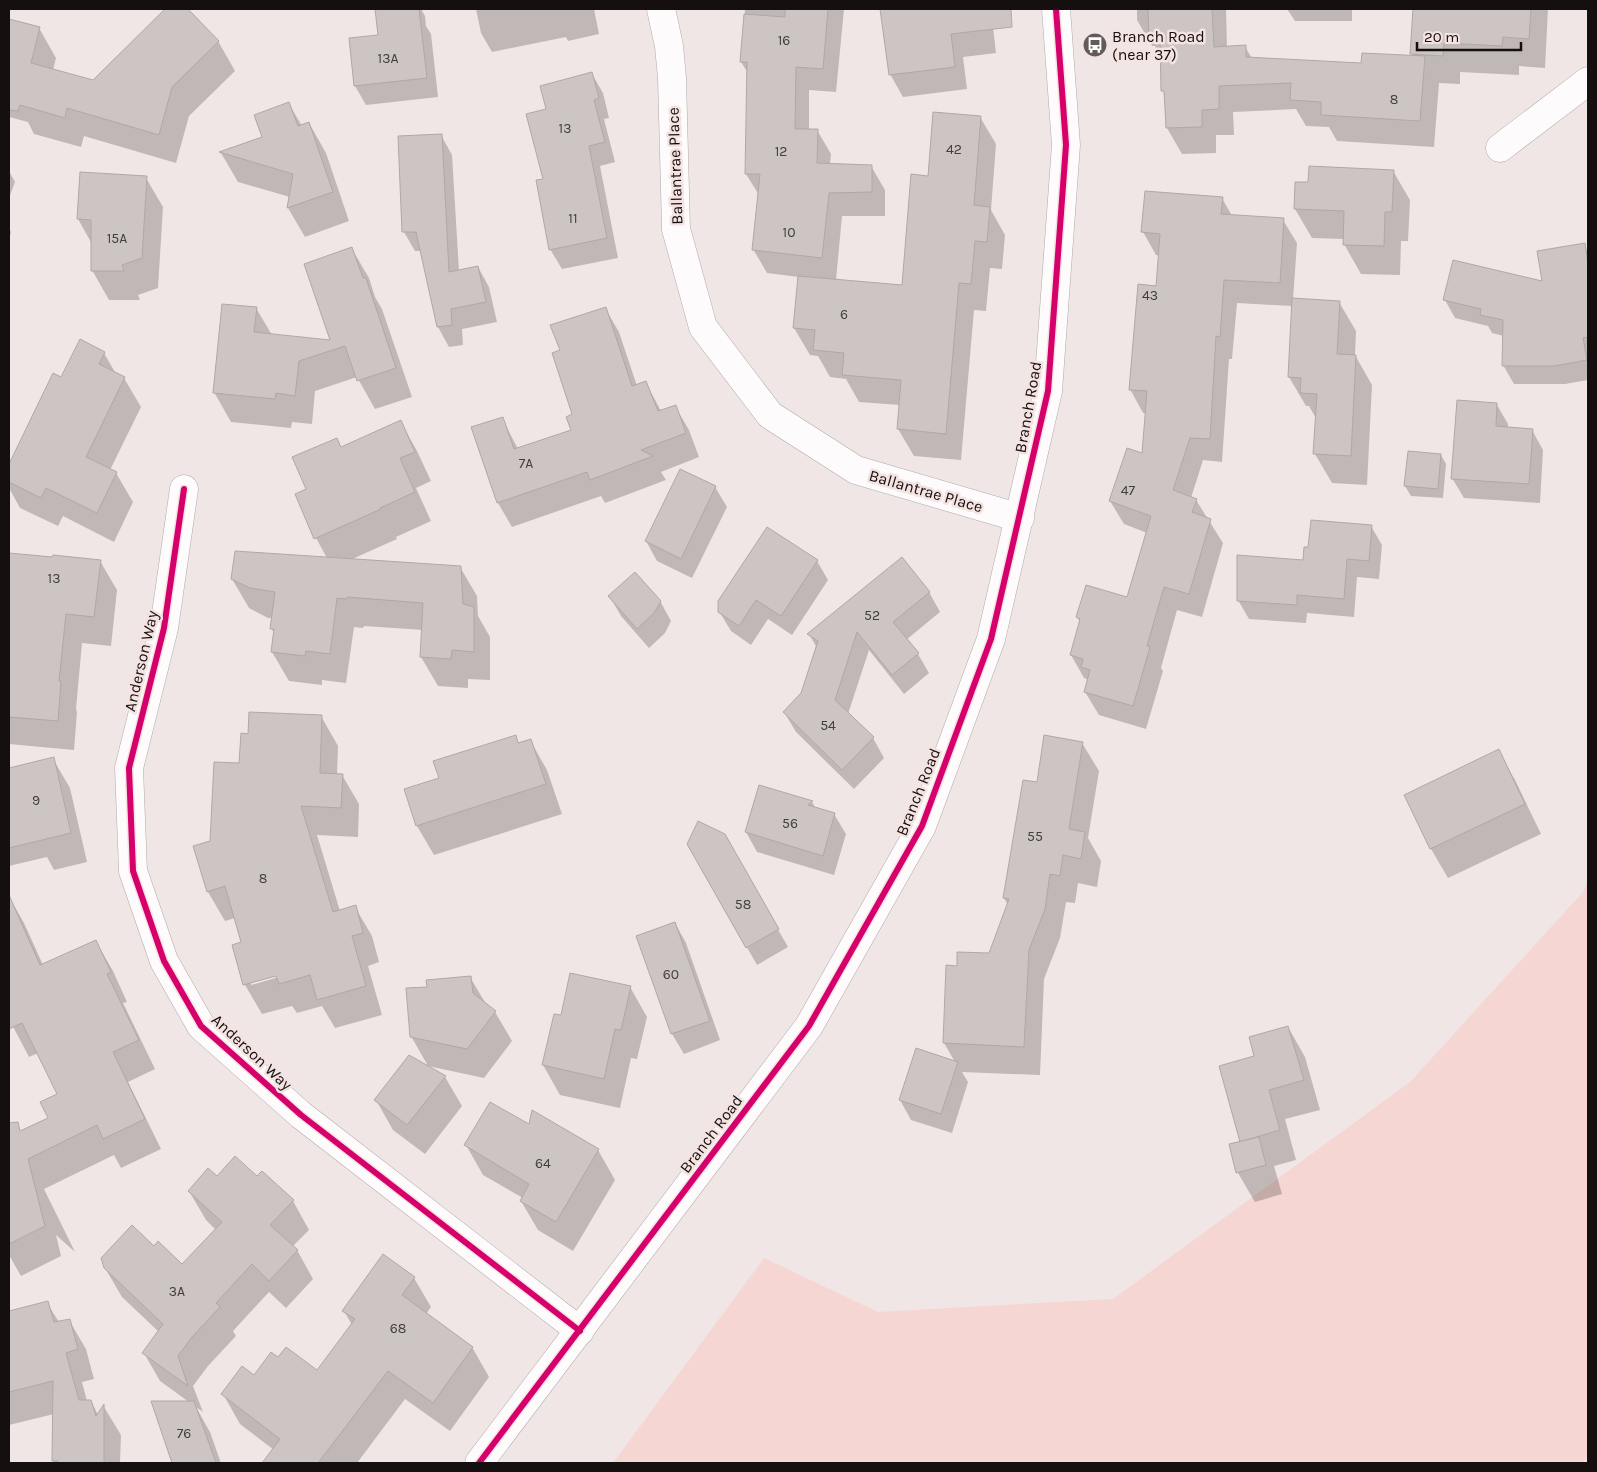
<svg xmlns="http://www.w3.org/2000/svg" width="1597" height="1472" viewBox="0 0 1597 1472" font-family="Karla,sans-serif">
	<style>
		.green { fill: #f6d6d3 }
		.shadow { fill: #0003; fill-rule: evenodd }
		.building { fill: #ccc5c4; stroke: #b0a8a8 }
		.lines { fill: none; stroke-linecap: round; stroke-linejoin: round }
		.minor-casing { stroke: #b1aaa9; stroke-width: 29 }
		.minor { stroke: #fdfbfb; stroke-width: 28 }
		.cycleway-casing { stroke: #f4e3e1; stroke-width: 9 }
		.cycleway { stroke: #d6006c; stroke-width: 6 }
		.labels { text-anchor: middle; dominant-baseline: central; stroke-width: 5; stroke-linejoin: round; paint-order: stroke }
		.number-label { font-size: 14px; fill: #433d3c }
		.poi-label { font-size: 16px; fill: #15100f; stroke: #f4e3e1; text-anchor: start }
		.street-label { font-size: 16px; fill: #15100f; stroke: #f4e3e1 }
	</style>
	<rect width="100%" height="100%" fill="#f0e6e5"/>
	<polygon class="green" points="1588,880 1588,1455 1583,1463 613,1463 764,1258 878,1312 1113,1299 1410,1082 1583,892"/>
	<g class="shadow">
		<polygon points="167,9 186,9 218,41 235,71 189,116 176,163 84,136 81,147 34,134 28,122 9,117 9,20 39,28 56,58 53,70 93,81"/>
		<polygon points="376,9 421,9 425,16 426,26 431,34 438,97 366,105 355,86 380,36"/>
		<polygon points="476,9 594,9 599,34 568,41 566,37 492,52 481,33"/>
		<polygon points="745,9 844,9 836,92 809,90 809,130 817,130 831,154 830,164 871,166 885,190 885,216 842,216 836,280 903,286 930,178 980,117 996,144 991,210 1005,235 1002,269 990,268 986,311 974,310 961,460 914,456 898,429 900,405 859,402 846,379 830,377 818,356 810,355 794,328 799,277 767,273 753,249 759,195 746,174 748,73 741,62"/>
		<polygon points="882,9 991,9 996,53 963,57 967,89 903,97 890,74"/>
		<polygon points="1137,9 1226,9 1227,47 1245,47 1252,58 1362,65 1414,57 1412,54 1414,9 1548,9 1545,68 1519,66 1519,75 1460,72 1460,84 1439,83 1434,147 1337,141 1329,127 1306,126 1296,109 1233,112 1234,135 1216,135 1216,153 1182,154 1167,128 1166,96 1163,91 1161,57 1155,46 1152,46 1137,20"/>
		<polygon points="1287,9 1352,9 1352,21 1295,21"/>
		<polygon points="592,74 603,93 609,118 604,119 615,162 600,166 618,258 562,269 550,249 545,180 548,110"/>
		<polygon points="289,104 302,126 309,123 326,153 349,221 305,237 288,208 290,197 238,182 221,153 264,138"/>
		<polygon points="441,135 452,155 459,271 478,267 489,287 497,322 462,329 463,345 449,347 438,327 421,251 415,251 404,232"/>
		<polygon points="9,171 15,182 9,198"/>
		<polygon points="1393,171 1410,200 1408,241 1401,241 1400,275 1361,274 1344,244 1344,239 1312,238 1295,209 1309,183"/>
		<polygon points="81,173 146,178 163,207 158,288 138,295 140,300 109,300 92,270 92,244 78,219"/>
		<polygon points="1222,198 1232,216 1283,220 1297,243 1293,300 1339,302 1356,331 1355,355 1372,385 1367,485 1332,483 1315,454 1317,420 1309,406 1306,406 1289,377 1293,306 1237,303 1232,359 1229,359 1222,462 1203,460 1191,498 1196,500 1223,543 1202,617 1177,610 1161,668 1163,671 1146,729 1099,715 1085,692 1089,680 1084,678 1071,655 1080,622 1077,617 1128,599 1147,533 1124,524 1110,501 1143,455 1146,413 1143,413 1130,389 1158,287 1160,256 1156,255 1143,232"/>
		<polygon points="9,228 11,232 9,239"/>
		<polygon points="1584,245 1588,252 1588,380 1565,384 1514,384 1503,365 1504,336 1492,333 1488,326 1455,318 1445,300 1544,282"/>
		<polygon points="352,249 369,278 375,297 382,309 412,397 375,409 357,377 315,391 312,424 292,422 291,428 231,422 214,392 256,308 272,335 332,342"/>
		<polygon points="605,308 619,332 637,386 646,383 661,411 675,406 689,430 699,457 661,472 666,480 605,503 601,496 512,527 498,503 502,418 518,449 573,431 574,415 561,350"/>
		<polygon points="104,353 116,374 124,378 141,407 110,470 116,473 133,502 114,542 63,516 58,526 20,508 9,488 9,467 54,374 62,378"/>
		<polygon points="1497,405 1508,424 1508,428 1532,430 1543,450 1540,503 1464,498 1452,478"/>
		<polygon points="400,421 417,451 431,481 416,488 431,521 396,537 397,539 350,560 460,567 477,596 478,616 490,637 490,680 468,679 468,688 438,686 421,657 423,630 364,626 363,628 354,627 346,683 322,680 322,685 289,681 272,652 274,634 272,629 273,618 268,618 249,608 232,579 327,558 316,538 296,495 308,490 341,448"/>
		<polygon points="1441,455 1446,464 1443,498 1411,496 1405,486"/>
		<polygon points="715,487 727,507 692,578 657,561 646,541"/>
		<polygon points="1371,526 1382,545 1379,579 1357,577 1354,617 1307,613 1306,623 1249,619 1238,600 1304,562"/>
		<polygon points="9,554 53,559 100,561 117,590 111,646 82,643 76,709 77,712 74,750 9,744"/>
		<polygon points="817,561 828,580 792,635 768,619 751,645 731,631 719,611"/>
		<polygon points="929,592 940,612 906,640 918,654 929,673 904,694 869,650 848,714 873,738 884,758 854,789 796,732 784,712 802,693 817,648 809,634"/>
		<polygon points="610,597 660,601 671,621 665,633 649,648 621,616"/>
		<path d="M321,716L338,746L337,775H342L359,804L358,837L317,835L340,911L355,907L372,936L379,962L368,966L382,1015L335,1028L322,1006L297,1013L292,1006L262,1014L245,985L234,945L243,943L235,918L225,921L208,892L212,842L240,765L249,735ZM282,973V976L251,985V982Z"/>
		<polygon points="515,736 519,744 530,740 547,770 562,814 434,855 417,826 440,779"/>
		<polygon points="1082,743 1099,771 1088,838 1101,861 1097,887 1078,883 1075,903 1066,902 1060,938 1044,979 1040,1075 962,1072 968,1082 952,1133 911,1120 900,1100 955,1062 944,1043 947,967 958,967 989,955 1008,905 1004,898 1038,784"/>
		<polygon points="1498,751 1515,780 1541,834 1448,878 1431,849 1405,795"/>
		<polygon points="53,759 70,788 87,862 54,870 47,857 9,866 9,782 10,781 9,769"/>
		<polygon points="812,802 816,809 834,814 846,834 834,875 757,852 746,832"/>
		<polygon points="724,835 788,947 757,965 688,844"/>
		<polygon points="9,897 24,923 43,965 96,942 113,971 127,1002 123,1003 155,1069 128,1082 161,1149 121,1168 114,1155 44,1189 75,1252 56,1235 61,1256 21,1276 9,1255 9,1138 49,1118 58,1094 38,1053 29,1057 9,1019"/>
		<polygon points="675,923 686,943 720,1040 684,1054 672,1034 638,937"/>
		<polygon points="470,977 486,1004 495,1012 512,1041 484,1078 428,1066 411,1036 428,988"/>
		<polygon points="630,987 647,1017 637,1059 631,1058 620,1108 560,1095 543,1065 562,1017"/>
		<polygon points="1288,1027 1305,1057 1320,1110 1285,1119 1296,1160 1274,1166 1282,1194 1255,1202 1238,1173 1230,1145 1242,1142 1256,1057"/>
		<polygon points="445,1077 462,1106 425,1154 393,1130 376,1100"/>
		<polygon points="530,1126 598,1150 615,1180 573,1251 538,1230 521,1201 523,1198 483,1175 466,1145"/>
		<polygon points="217,1178 257,1178 293,1201 309,1230 292,1247 297,1250 313,1279 286,1308 269,1292 233,1331 236,1336 208,1366 193,1386 203,1412 196,1407 210,1432 221,1463 174,1463 153,1402 189,1402 160,1381 144,1353 159,1332 122,1297 105,1268 154,1247 183,1265 216,1230 206,1220 189,1191"/>
		<polygon points="414,1278 431,1307 426,1314 472,1347 489,1377 450,1431 405,1399 357,1463 264,1463 274,1450 240,1424 223,1394 254,1377 278,1359 317,1372 352,1325 344,1311"/>
		<polygon points="47,1303 59,1322 69,1320 86,1349 94,1379 82,1382 87,1401 91,1401 98,1415 104,1407 121,1435 120,1463 53,1463 54,1414 9,1425 9,1312"/>
	</g>
	<g class="building">
		<polygon points="165,9 188,9 219,41 172,87 159,135 67,108 65,118 20,105 18,111 9,110 9,19 40,27 31,63 93,80"/>
		<polygon points="375,9 419,9 427,78 354,86 349,38 378,35"/>
		<polygon points="785,9 828,9 823,69 796,67 795,129 818,129 817,163 872,165 872,192 829,193 822,258 752,250 760,174 745,174 747,62 740,62 744,14 785,17"/>
		<polygon points="880,9 1011,9 1012,27 951,34 955,67 889,75"/>
		<polygon points="1148,9 1212,9 1214,47 1246,45 1246,57 1361,63 1362,53 1425,56 1420,121 1321,115 1321,102 1290,100 1291,83 1219,86 1219,109 1202,110 1202,127 1166,128 1164,91 1161,91 1160,38 1149,38"/>
		<polygon points="1413,9 1531,9 1529,39 1503,37 1502,46 1444,43 1443,56 1410,54"/>
		<polygon points="592,72 599,98 594,100 605,142 589,146 607,238 549,250 536,180 543,179 526,114 546,109 540,86"/>
		<polygon points="289,102 298,126 309,122 333,192 287,208 293,174 219,152 262,137 254,115"/>
		<polygon points="933,112 981,116 974,205 990,207 987,242 975,241 971,284 959,283 946,434 897,429 901,380 842,375 844,353 813,350 815,330 793,328 798,276 902,285 911,174 928,176"/>
		<polygon points="442,134 449,272 478,266 486,302 451,309 452,325 437,327 416,232 402,232 398,136"/>
		<polygon points="1309,166 1394,170 1392,212 1385,212 1384,246 1343,245 1344,211 1294,209 1295,182 1308,182"/>
		<polygon points="80,172 147,176 142,258 122,265 124,271 91,271 91,220 77,219"/>
		<polygon points="1145,191 1223,197 1221,214 1284,218 1280,283 1224,280 1220,337 1216,336 1210,439 1190,438 1173,490 1197,499 1192,512 1211,519 1189,594 1164,587 1147,646 1150,647 1133,706 1084,692 1090,670 1081,667 1083,659 1070,655 1080,619 1076,617 1086,585 1127,597 1151,516 1109,501 1127,448 1142,453 1147,391 1129,390 1138,284 1156,286 1160,234 1141,232"/>
		<polygon points="1585,243 1588,264 1588,337 1583,338 1587,360 1554,366 1502,366 1503,320 1480,315 1481,309 1443,300 1453,260 1542,281 1537,251"/>
		<polygon points="352,247 363,278 366,278 396,368 357,381 345,346 299,361 295,396 276,393 275,399 213,393 222,304 257,307 254,332 330,340 304,264"/>
		<polygon points="1292,298 1340,301 1337,354 1356,355 1351,456 1313,454 1317,394 1300,393 1301,378 1288,377"/>
		<polygon points="606,307 632,386 646,381 658,411 676,405 686,433 641,450 653,456 590,480 587,472 497,503 471,427 503,417 514,449 571,430 566,417 572,414 552,353 560,350 550,325"/>
		<polygon points="80,339 105,352 99,364 125,377 86,457 117,472 97,513 46,488 41,498 9,482 9,464 53,373 61,377"/>
		<polygon points="1457,400 1497,403 1496,426 1533,429 1529,484 1451,479"/>
		<polygon points="401,420 415,452 400,458 415,492 380,508 381,509 314,539 295,494 306,489 292,457 337,438 341,447"/>
		<polygon points="1408,451 1441,454 1438,489 1404,486"/>
		<polygon points="680,469 716,486 681,559 645,541"/>
		<polygon points="1311,520 1372,525 1369,561 1347,559 1344,599 1297,595 1297,605 1237,601 1237,555 1303,560 1304,547 1308,547"/>
		<polygon points="767,527 818,560 781,616 756,600 739,626 718,612 718,601"/>
		<polygon points="235,551 461,566 463,604 474,607 474,652 452,650 451,659 420,657 423,603 347,597 347,599 337,598 330,654 306,651 305,656 271,652 274,629 270,629 275,592 250,588 231,579"/>
		<polygon points="9,553 52,557 53,555 101,560 94,617 66,614 59,681 61,681 58,721 9,717"/>
		<polygon points="902,557 930,592 893,622 919,653 892,675 857,632 835,700 874,737 842,770 783,712 801,693 818,641 807,634"/>
		<polygon points="635,572 661,601 654,613 637,629 608,596"/>
		<polygon points="249,712 322,715 320,773 343,774 341,808 301,806 333,912 356,905 363,933 352,936 366,986 317,1000 310,975 279,984 276,976 243,985 232,945 241,942 225,886 207,892 193,846 210,841 214,762 239,763 241,733 248,734"/>
		<polygon points="516,735 518,743 531,739 546,784 416,826 404,789 439,778 433,761"/>
		<polygon points="1044,735 1083,742 1069,829 1085,832 1081,859 1063,855 1060,876 1050,874 1045,909 1029,950 1024,1047 943,1043 946,965 957,966 957,952 989,953 1009,899 1003,898 1023,780 1037,782"/>
		<polygon points="1499,749 1525,804 1430,849 1404,795"/>
		<polygon points="54,757 71,833 9,848 9,768"/>
		<polygon points="759,785 813,801 808,805 835,813 823,856 745,832"/>
		<polygon points="698,821 725,834 779,929 746,948 687,844"/>
		<polygon points="9,895 40,965 96,940 111,972 107,974 139,1040 113,1052 145,1119 103,1139 97,1125 28,1159 45,1226 9,1244 9,1123 18,1122 20,1131 48,1118 40,1102 57,1094 22,1023 9,1029"/>
		<polygon points="675,922 710,1021 671,1034 636,936"/>
		<polygon points="570,973 631,986 621,1030 615,1029 604,1079 542,1065 554,1014 561,1015"/>
		<polygon points="471,976 473,993 496,1011 467,1049 410,1037 406,988 427,987 426,980"/>
		<polygon points="1288,1026 1304,1080 1269,1090 1280,1130 1240,1142 1219,1066 1254,1056 1249,1037"/>
		<polygon points="916,1048 958,1062 941,1114 899,1100"/>
		<polygon points="409,1055 446,1076 407,1125 374,1100"/>
		<polygon points="490,1102 529,1124 532,1110 599,1149 556,1222 520,1201 529,1184 464,1145"/>
		<polygon points="1259,1137 1266,1165 1236,1173 1229,1144"/>
		<polygon points="235,1156 257,1176 262,1171 294,1200 270,1225 298,1250 269,1281 252,1264 216,1303 220,1307 192,1337 178,1356 188,1386 142,1353 163,1324 104,1268 101,1258 132,1225 154,1246 158,1241 182,1264 222,1222 188,1191 208,1168 217,1176"/>
		<polygon points="383,1254 415,1277 402,1295 473,1347 433,1403 388,1371 318,1463 262,1463 280,1439 221,1394 242,1366 254,1375 271,1352 278,1357 286,1347 317,1370 355,1319 342,1311"/>
		<polygon points="48,1301 54,1322 70,1319 78,1349 66,1353 79,1400 91,1400 96,1416 104,1404 104,1463 58,1463 58,1461 52,1461 53,1381 9,1392 9,1311"/>
		<polygon points="151,1401 194,1401 216,1463 172,1463"/>
	</g>
	<g class="lines">
		<defs>
			<g id="minor">
				<polyline points="661,9 669,46 672,78 676,229 703,327 770,415 856,470 1020,518"/>
				<polyline points="1500,148 1588,81"/>
				<polyline points="184,489 164,628 129,768 133,871 164,961 201,1026 301,1115 580,1331"/>
				<polyline points="479,1463 809,1026 922,826 991,639 1048,391 1066,145 1056,9"/>
			</g>
		</defs>
		<use href="#minor" class="minor-casing"/>
		<use href="#minor" class="minor"/>
		<defs>
			<g id="cycleway">
				<polyline points="184,489 164,628 129,768 133,871 164,961 201,1026 301,1115 580,1331"/>
				<polyline points="479,1463 809,1026 922,826 991,639 1048,391 1066,145 1056,9"/>
			</g>
		</defs>
		<use href="#cycleway" class="cycleway-casing"/>
		<use href="#cycleway" class="cycleway"/>
	</g>
	<defs>
		<symbol id="bus-disc" viewBox="-11 -11 22 22"><circle r="9.5" fill="#625b5a" stroke="#f4e3e1"/><path d="M-5-6H5V4H4V6H2V4H-2V6H-4V4H-5ZM-3.5-4V0h7V-4ZM-3.5 1.2v1.5H-2V1.2ZM2 1.2v1.5H3.5V1.2Z" fill="#fff"/></symbol>
	</defs>
	<g fill-rule="evenodd">
		<use href="#bus-disc" x="1081" y="31" width="28" height="28"/>
	</g>
	<g class="labels">
		<g class="number-label">
			<text x="784" y="40">16</text>
			<text x="388" y="58">13A</text>
			<text x="1394" y="99">8</text>
			<text x="565" y="128">13</text>
			<text x="954" y="149">42</text>
			<text x="781" y="151">12</text>
			<text x="573" y="218">11</text>
			<text x="789" y="232">10</text>
			<text x="117" y="238">15A</text>
			<text x="1150" y="295">43</text>
			<text x="844" y="314">6</text>
			<text x="526" y="463">7A</text>
			<text x="1128" y="490">47</text>
			<text x="54" y="578">13</text>
			<text x="872" y="615">52</text>
			<text x="828" y="725">54</text>
			<text x="36" y="800">9</text>
			<text x="790" y="823">56</text>
			<text x="1035" y="836">55</text>
			<text x="263" y="878">8</text>
			<text x="743" y="904">58</text>
			<text x="671" y="974">60</text>
			<text x="543" y="1163">64</text>
			<text x="177" y="1291">3A</text>
			<text x="398" y="1328">68</text>
			<text x="184" y="1433">76</text>
		</g>
		<g class="poi-label">
			<text x="1112" y="36">Branch Road<tspan x="1112" dy="18">(near 37)</tspan></text>
		</g>
		<g class="street-label">
			<text transform="translate(675 166) rotate(-92)">Ballantrae Place</text>
			<text transform="translate(1028 407) rotate(-80)">Branch Road</text>
			<text transform="translate(926 491) rotate(16)">Ballantrae Place</text>
			<text transform="translate(141 661) rotate(-77)">Anderson Way</text>
			<text transform="translate(918 792) rotate(-68)">Branch Road</text>
			<text transform="translate(252 1052) rotate(43)">Anderson Way</text>
			<text transform="translate(711 1134) rotate(-53)">Branch Road</text>
		</g>
	</g>
	<rect width="1597" height="1472" fill="none" stroke="#15100f" stroke-width="20"/>
	<path d="M1417 42v8h104v-8" fill="none" stroke="#15100f" stroke-width="2.5"/>
	<text x="1424" y="42" font-size="15" fill="#15100f" stroke="#f4e3e1" stroke-width="4" paint-order="stroke">20 m</text>
</svg>
